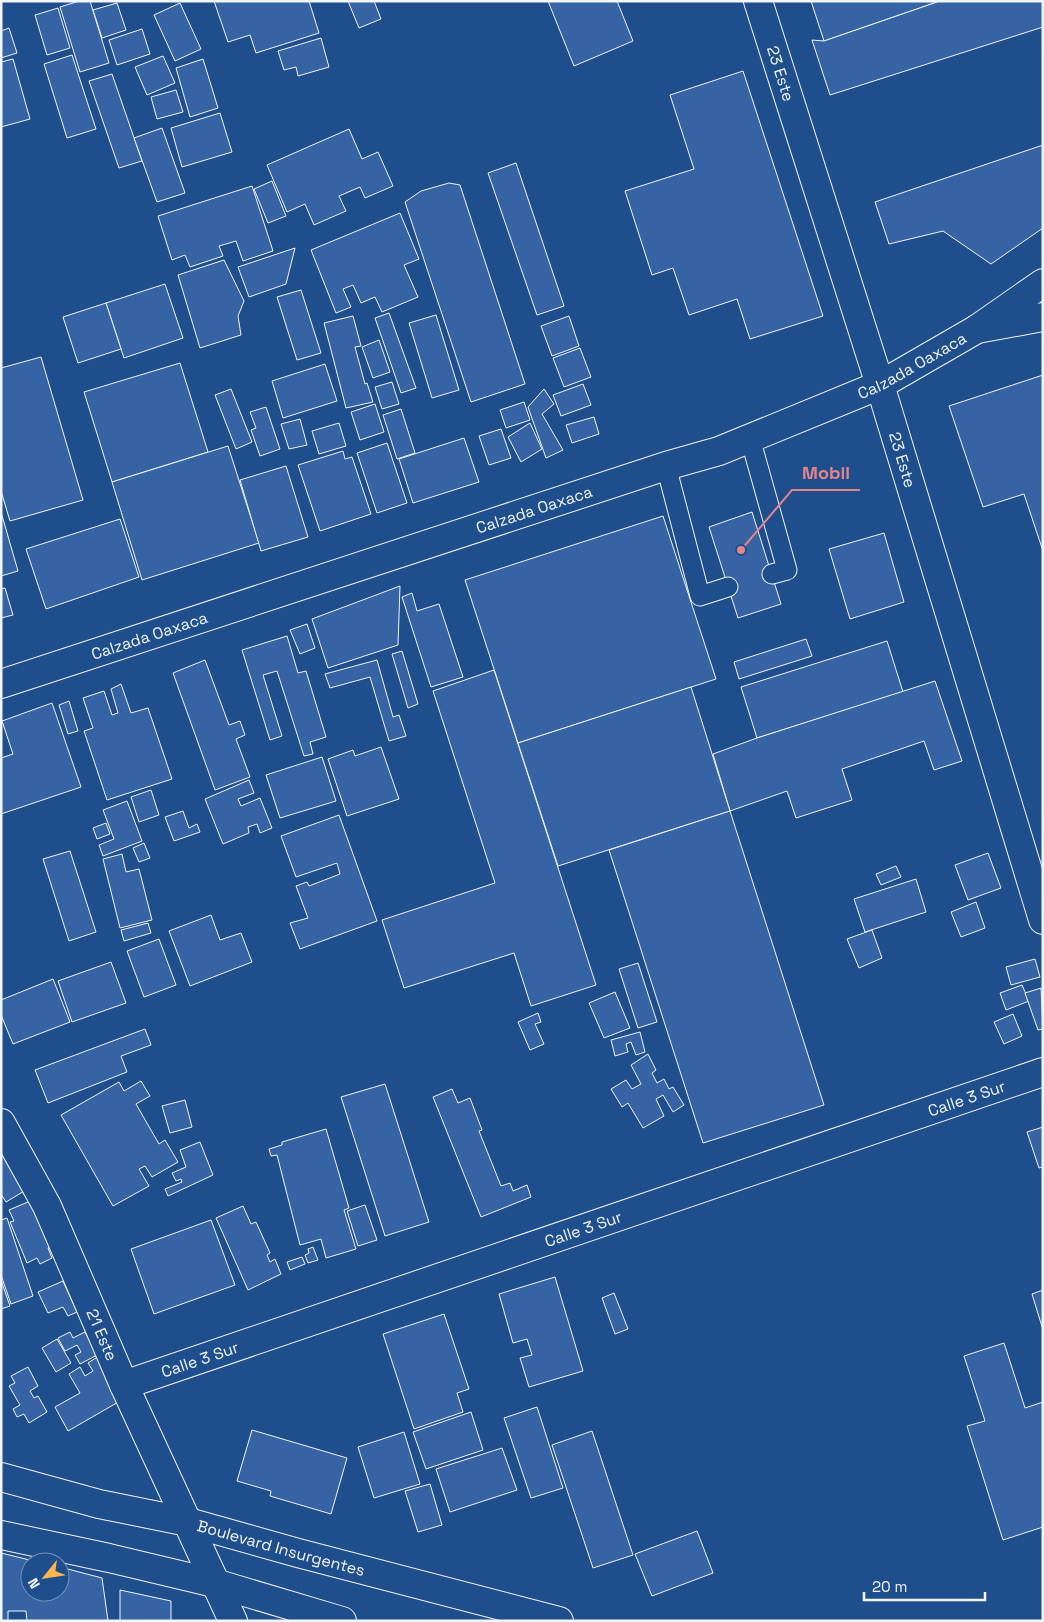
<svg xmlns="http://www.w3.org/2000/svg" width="1044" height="1622" viewBox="0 0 1044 1622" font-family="'Space Grotesk',sans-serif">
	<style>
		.building { fill: #3563a3; stroke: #f2f6ff }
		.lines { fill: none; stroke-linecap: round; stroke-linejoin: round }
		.service-casing { stroke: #f2f6ff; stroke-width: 21 }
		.minor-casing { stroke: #f2f6ff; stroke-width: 30 }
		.secondary-casing { stroke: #f2f6ff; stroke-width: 30 }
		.primary-casing { stroke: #f2f6ff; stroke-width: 30 }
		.service { stroke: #1f4e8c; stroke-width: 19 }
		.minor { stroke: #1f4e8c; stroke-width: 28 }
		.secondary { stroke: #1f4e8c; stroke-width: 28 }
		.primary { stroke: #1f4e8c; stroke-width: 28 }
		.labels { text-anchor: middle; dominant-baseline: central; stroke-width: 4; stroke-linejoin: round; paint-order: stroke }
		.street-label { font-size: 16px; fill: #f2f6ff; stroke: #1f4e8c }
		.leader { fill: none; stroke: #e38589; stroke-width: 2 }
		.callout-dot { fill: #e38589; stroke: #1f4e8c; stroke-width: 2 }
		.callout-label { font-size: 18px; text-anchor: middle; font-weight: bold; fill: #e38589; stroke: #1f4e8c; stroke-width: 4; stroke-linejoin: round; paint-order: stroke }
	</style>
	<rect width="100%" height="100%" fill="#1f4e8c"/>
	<g class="building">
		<polygon points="79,1 90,1 109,63 80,72 60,7"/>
		<polygon points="214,1 309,1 319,33 256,53 250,35 228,42"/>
		<polygon points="348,1 374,1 381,19 359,28"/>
		<polygon points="548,1 617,1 633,41 574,66"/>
		<polygon points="811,1 940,1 824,41"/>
		<polygon points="940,1 1043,1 1043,27 830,95 812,40 824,41"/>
		<polygon points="117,3 126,30 102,38 93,10"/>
		<polygon points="180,3 201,49 175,61 154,15"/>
		<polygon points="58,8 70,48 47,55 35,15"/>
		<polygon points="9,28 17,53 1,58 1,31"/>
		<polygon points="142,29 150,54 117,65 109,40"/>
		<polygon points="321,38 329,67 298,76 296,67 284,70 278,51"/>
		<polygon points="72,55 96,129 67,138 44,64"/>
		<polygon points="163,56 175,83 147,95 135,67"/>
		<polygon points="13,59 30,119 1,127 1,62"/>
		<polygon points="203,59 218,108 190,117 176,68"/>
		<polygon points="743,71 823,316 750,339 737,299 689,315 673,268 652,275 625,191 694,169 670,95"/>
		<polygon points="112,74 142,161 119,168 89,81"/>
		<polygon points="176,90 183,112 157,119 151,97"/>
		<polygon points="220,113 232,152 182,167 171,128"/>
		<polygon points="162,128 185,193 157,202 134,138"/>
		<polygon points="349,129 362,159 378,152 393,186 365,198 360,187 339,196 346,211 314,225 305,204 287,212 267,165"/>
		<polygon points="1043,145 1043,228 991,264 943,231 889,244 875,202"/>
		<polygon points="516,163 564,306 537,315 488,173"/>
		<polygon points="272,181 286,216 268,223 254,189"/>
		<polygon points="449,183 460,185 525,384 471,402 405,202 421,191"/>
		<polygon points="252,186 273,251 243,261 236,241 219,246 223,256 190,267 185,255 172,260 158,216"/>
		<polygon points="400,213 419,259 404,265 418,297 382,312 375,297 361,303 353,285 343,289 351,307 336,313 311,250"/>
		<polygon points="295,248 286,284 249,297 238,267"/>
		<polygon points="224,260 244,301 238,316 241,335 200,348 178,275"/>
		<polygon points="165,284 183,338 124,358 106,303"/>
		<polygon points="301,290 321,353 297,360 277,297"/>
		<polygon points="106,303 121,349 78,363 63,317"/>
		<polygon points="389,313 416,388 401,393 375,318"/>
		<polygon points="436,315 459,390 432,398 409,323"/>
		<polygon points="353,316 361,346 355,347 365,384 367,383 373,402 346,408 324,323"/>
		<polygon points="569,316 579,346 552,356 541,326"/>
		<polygon points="379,340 390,372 373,378 362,347"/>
		<polygon points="580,348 591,377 564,387 553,358"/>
		<polygon points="41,357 83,500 10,521 1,491 1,368"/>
		<polygon points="180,363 208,452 112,482 84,392"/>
		<polygon points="325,364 337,401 283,418 272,381"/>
		<polygon points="1043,375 1043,551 1024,494 983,507 949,406"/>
		<polygon points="392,382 399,404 382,409 375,387"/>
		<polygon points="583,384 591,405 561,416 553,395"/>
		<polygon points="231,389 252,442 236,449 215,395"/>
		<polygon points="544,389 554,404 542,414 563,450 546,458 528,407"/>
		<polygon points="524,402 530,420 506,428 500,410"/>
		<polygon points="375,404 384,432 360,440 351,412"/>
		<polygon points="266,407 280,449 260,456 251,430 256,428 250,412"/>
		<polygon points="401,409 415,453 397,459 383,415"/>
		<polygon points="594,417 599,434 572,443 566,425"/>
		<polygon points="300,419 307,445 289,449 281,424"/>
		<polygon points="339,423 346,446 319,454 312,431"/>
		<polygon points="530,423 542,449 521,462 508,437"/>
		<polygon points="501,429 511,458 489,465 479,436"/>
		<polygon points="464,438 479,482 413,503 399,459"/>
		<polygon points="387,443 407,503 377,513 357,453"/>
		<polygon points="228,446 259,543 142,580 112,482"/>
		<polygon points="343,451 345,459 352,457 371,514 320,531 298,465"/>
		<polygon points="286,466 308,537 261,551 240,480"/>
		<polygon points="1,512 18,571 1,576"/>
		<polygon points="752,512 781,604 738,618 709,527"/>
		<polygon points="663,516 716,679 518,743 465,580"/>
		<polygon points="120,519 139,577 46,609 26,549"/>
		<polygon points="884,533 904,602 850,619 829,549"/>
		<polygon points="400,586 398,645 328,668 312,619"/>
		<polygon points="5,588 13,615 1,618 1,589"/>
		<polygon points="412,593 417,611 439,604 463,677 431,687 402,597"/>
		<polygon points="307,624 315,648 300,654 290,630"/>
		<polygon points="287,636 298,673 306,671 326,737 310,742 313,754 304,756 277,671 263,675 282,736 270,740 242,650"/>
		<polygon points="806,639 812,656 739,679 734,662"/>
		<polygon points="887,641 903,692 757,738 741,687"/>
		<polygon points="402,651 418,704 408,708 392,654"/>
		<polygon points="205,660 229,725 240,721 245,735 236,739 250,777 215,790 173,673"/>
		<polygon points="377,660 393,717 399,715 406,736 389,741 370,677 330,688 325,674"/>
		<polygon points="494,670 596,985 531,1006 514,953 404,988 382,920 495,883 433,691"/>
		<polygon points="935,681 962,761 934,770 924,741 842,769 852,800 796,818 787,791 730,811 713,754 757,738"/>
		<polygon points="121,684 131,713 148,708 172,779 107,800 84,731 93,728 83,698 104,691 112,715 118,713 111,689"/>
		<polygon points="691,687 730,811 558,866 518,743"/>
		<polygon points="69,701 78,731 68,734 59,705"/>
		<polygon points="52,703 81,787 1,814 1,758 13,754 2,721"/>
		<polygon points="381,747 399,799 347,816 328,759 353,750 355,756"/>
		<polygon points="322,757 336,801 280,818 266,775"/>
		<polygon points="249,780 254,793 238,799 241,806 260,798 272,828 260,833 257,824 248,827 249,833 223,844 205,799"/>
		<polygon points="151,790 159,815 139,822 131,797"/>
		<polygon points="127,801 142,841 103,856 99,845 114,839 103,810"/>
		<polygon points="183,811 189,828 197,824 200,832 174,841 165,817"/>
		<polygon points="730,811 824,1105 703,1143 609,850"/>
		<polygon points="339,815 377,921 300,949 290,923 308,918 296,886 307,882 309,886 340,874 337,863 296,877 281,836"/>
		<polygon points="106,823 110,834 97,839 93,828"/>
		<polygon points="144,843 150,858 139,862 133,848"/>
		<polygon points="70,851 96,932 69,941 43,859"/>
		<polygon points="988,853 1001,888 968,900 955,865"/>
		<polygon points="122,854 126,872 139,869 152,920 120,928 103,859"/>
		<polygon points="896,866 901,877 881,885 876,874"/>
		<polygon points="916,879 926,912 865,932 854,899"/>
		<polygon points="976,902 985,928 961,937 951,912"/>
		<polygon points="211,915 220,940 241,933 252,962 190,986 169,931"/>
		<polygon points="148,923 151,933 124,941 121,930"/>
		<polygon points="872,930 882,958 859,968 847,939"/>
		<polygon points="159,939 176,985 144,997 127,951"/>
		<polygon points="1035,959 1040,977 1011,985 1006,967"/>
		<polygon points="111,962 126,1003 72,1022 58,981"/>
		<polygon points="638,963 657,1022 638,1028 619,969"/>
		<polygon points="53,979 70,1022 13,1044 1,1015 1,1000"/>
		<polygon points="1022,985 1029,1001 1006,1010 1000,993"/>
		<polygon points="1041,988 1043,1029 1038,1030 1025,993"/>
		<polygon points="615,992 630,1028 604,1038 589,1003"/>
		<polygon points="538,1013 541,1022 535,1024 544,1044 530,1050 518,1022"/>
		<polygon points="1013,1014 1022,1036 1004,1044 994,1022"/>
		<polygon points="145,1029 151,1045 121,1056 127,1072 48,1103 35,1070"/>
		<polygon points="640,1032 645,1052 636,1055 631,1042 626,1044 628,1052 615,1056 611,1040"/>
		<polygon points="648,1054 656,1070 652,1073 657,1083 664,1079 669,1089 673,1087 684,1105 673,1112 663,1095 656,1099 664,1116 643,1128 628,1103 622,1107 611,1089 626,1080 632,1089 641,1084 631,1065"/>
		<polygon points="141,1081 150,1096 136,1104 159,1144 165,1140 178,1162 152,1177 145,1166 139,1169 149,1186 113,1206 61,1115 119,1082 124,1091"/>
		<polygon points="385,1084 429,1222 385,1236 341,1097"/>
		<polygon points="452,1089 458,1103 470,1098 482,1130 479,1131 501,1186 510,1183 513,1191 527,1185 531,1197 481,1217 433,1097"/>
		<polygon points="185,1100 192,1127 170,1133 162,1106"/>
		<polygon points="1043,1127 1043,1167 1039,1168 1027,1132"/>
		<polygon points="326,1129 349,1208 344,1210 356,1249 326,1258 321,1239 300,1245 277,1155 271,1156 269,1149 282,1145 282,1142"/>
		<polygon points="1,1139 31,1187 6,1202 1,1194"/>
		<polygon points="200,1142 213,1175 168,1196 165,1189 182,1182 181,1179 176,1181 172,1173 186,1167 180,1150"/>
		<polygon points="35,1199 54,1245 48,1248 52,1258 40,1264 37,1258 27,1263 10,1222 14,1221 9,1210"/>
		<polygon points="365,1205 377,1240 358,1246 347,1211"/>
		<polygon points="243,1206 251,1224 256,1222 270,1253 267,1255 270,1262 275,1259 281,1274 248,1290 216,1218"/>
		<polygon points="7,1218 33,1296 11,1304 1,1275 1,1220"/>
		<polygon points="211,1220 235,1285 154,1314 131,1249"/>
		<polygon points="313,1247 318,1260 308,1263 305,1255 309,1253 308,1249"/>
		<polygon points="302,1257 305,1264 290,1270 287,1262"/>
		<polygon points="555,1277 583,1371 529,1387 520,1358 532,1355 527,1339 513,1343 499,1294"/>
		<polygon points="1,1280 10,1306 1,1309"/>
		<polygon points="63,1281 77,1312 68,1316 63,1307 48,1313 38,1292"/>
		<polygon points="1043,1290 1043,1330 1032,1294"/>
		<polygon points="614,1293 628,1329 615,1334 602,1298"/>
		<polygon points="444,1314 469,1389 457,1393 463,1412 414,1429 383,1334"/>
		<polygon points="70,1332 73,1338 85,1332 97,1355 80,1364 75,1355 81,1352 77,1345 65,1351 58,1338"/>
		<polygon points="57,1339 71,1363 56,1372 42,1348"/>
		<polygon points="1004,1343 1025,1408 1043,1402 1043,1527 1003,1540 967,1426 985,1421 964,1356"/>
		<polygon points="99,1356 120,1401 68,1431 55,1407 80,1393 69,1374 80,1367 85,1376 93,1371 88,1363"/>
		<polygon points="28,1367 38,1386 30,1391 34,1398 38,1396 47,1412 29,1423 24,1414 17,1417 13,1409 20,1405 9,1386 15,1383 11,1376"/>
		<polygon points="537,1407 563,1488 531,1498 504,1418"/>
		<polygon points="471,1412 483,1450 426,1469 413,1432"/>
		<polygon points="252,1430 347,1458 331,1514 270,1496 271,1491 237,1481"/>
		<polygon points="592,1431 633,1555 593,1568 552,1445"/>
		<polygon points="404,1432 420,1484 374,1498 358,1447"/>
		<polygon points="502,1448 517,1490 450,1512 436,1469"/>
		<polygon points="430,1484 442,1525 418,1532 405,1491"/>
		<polygon points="697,1531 713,1573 652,1596 635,1554"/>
		<polygon points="1,1553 38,1562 30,1562 30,1592 60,1592 60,1567 102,1578 108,1621 27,1621 26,1611 8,1611 8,1621 1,1621"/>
		<polygon points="120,1590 171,1601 171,1621 120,1621"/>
	</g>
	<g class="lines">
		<defs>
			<g id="service">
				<polyline points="750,438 787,570 772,574"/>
				<polyline points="666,466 700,596 728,587"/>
			</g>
			<g id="minor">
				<path id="s1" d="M758,1L880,385L1043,920"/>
				<polyline points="977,329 1043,317"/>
				<path id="s2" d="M1,1123L47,1206L124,1385L233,1621"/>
				<path id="s3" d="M124,1385L1043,1072"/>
			</g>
			<g id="secondary">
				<path id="s4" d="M1,1477L99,1504L188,1522L298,1553L559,1621"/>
				<polyline points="1,1535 109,1558 218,1584 342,1621"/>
			</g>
			<g id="primary">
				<path id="s5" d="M1,684L666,466L719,451L880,385L977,329L1043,283"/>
			</g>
		</defs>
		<use href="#service" class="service-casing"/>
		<use href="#minor" class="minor-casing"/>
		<use href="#secondary" class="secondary-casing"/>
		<use href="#primary" class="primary-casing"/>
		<use href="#service" class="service"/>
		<use href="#minor" class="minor"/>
		<use href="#secondary" class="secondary"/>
		<use href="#primary" class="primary"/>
	</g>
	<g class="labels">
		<g class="street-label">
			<text stroke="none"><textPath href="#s1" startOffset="76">23 Este</textPath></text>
			<text stroke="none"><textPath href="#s5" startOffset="966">Calzada Oaxaca</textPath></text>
			<text stroke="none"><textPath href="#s1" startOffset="481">23 Este</textPath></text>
			<text stroke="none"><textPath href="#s5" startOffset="561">Calzada Oaxaca</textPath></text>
			<text stroke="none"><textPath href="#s5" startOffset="156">Calzada Oaxaca</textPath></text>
			<text stroke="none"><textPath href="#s3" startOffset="890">Calle 3 Sur</textPath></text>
			<text stroke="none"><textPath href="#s3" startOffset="485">Calle 3 Sur</textPath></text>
			<text stroke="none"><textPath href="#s2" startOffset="235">21 Este</textPath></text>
			<text stroke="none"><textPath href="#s3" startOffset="80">Calle 3 Sur</textPath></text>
			<text stroke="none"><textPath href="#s4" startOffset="289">Boulevard Insurgentes</textPath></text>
		</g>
	</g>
	<path class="leader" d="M741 550L792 490H860"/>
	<circle class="callout-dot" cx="741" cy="550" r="5"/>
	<g class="callout-label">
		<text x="826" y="479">Mobil</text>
	</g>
	<rect width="1044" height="1622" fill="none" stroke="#f2f6ff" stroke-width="5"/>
	<g transform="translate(45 1577) rotate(240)"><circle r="24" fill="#1f4e8c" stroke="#7391ba"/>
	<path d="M0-4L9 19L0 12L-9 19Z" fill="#ffb74d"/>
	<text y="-8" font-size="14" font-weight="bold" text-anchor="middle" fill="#f2f6ff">N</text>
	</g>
	<path d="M864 1592v8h121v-8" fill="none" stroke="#f2f6ff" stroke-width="2.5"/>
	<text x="872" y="1592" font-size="15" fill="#f2f6ff" stroke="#1f4e8c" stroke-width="4" paint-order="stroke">20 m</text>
</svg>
